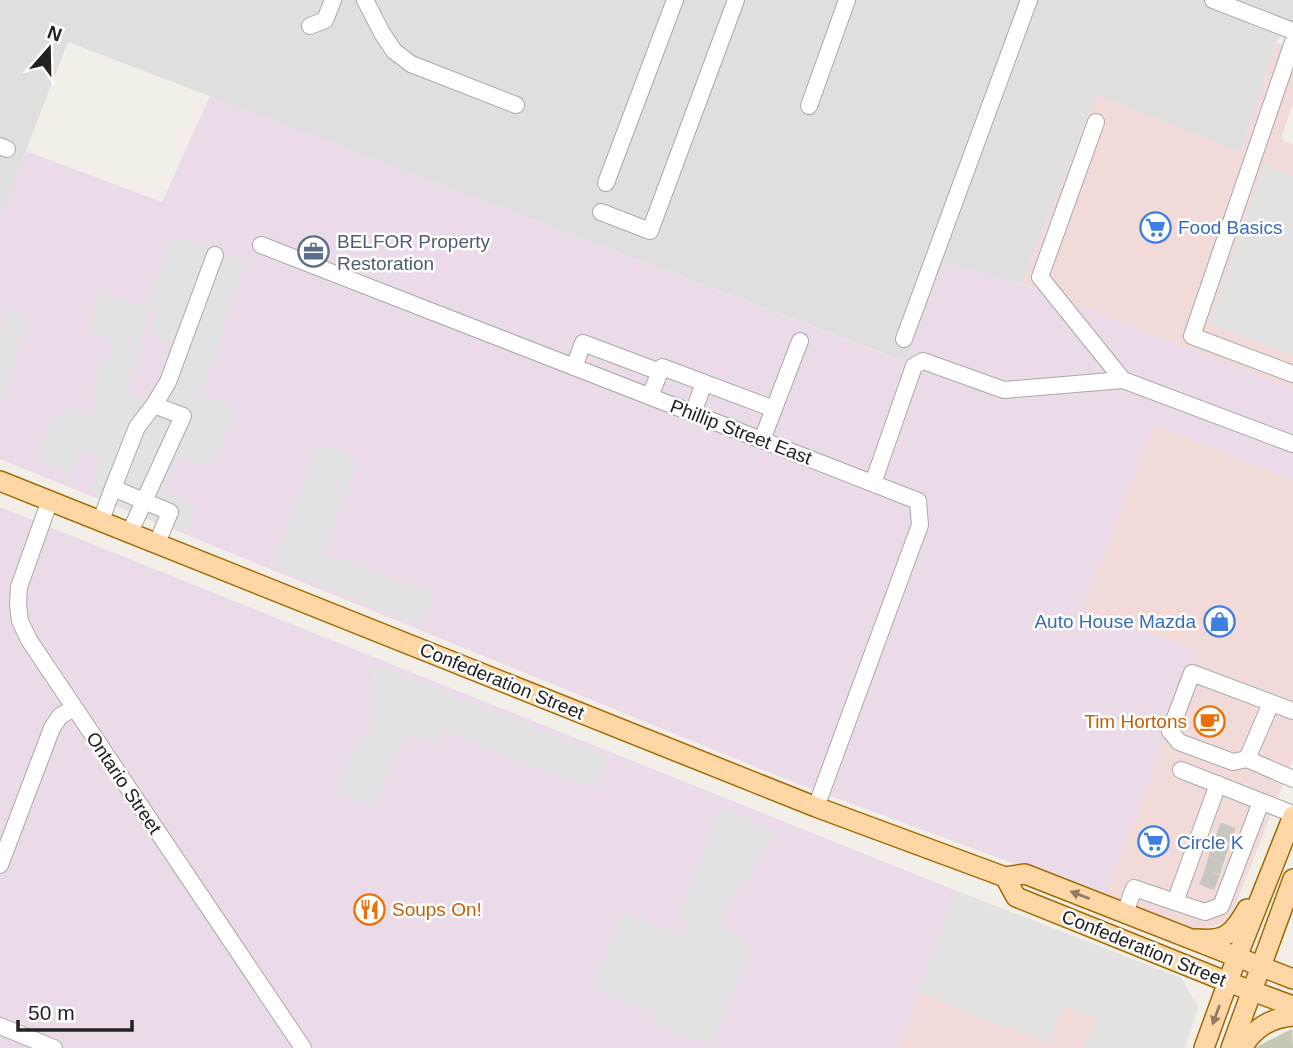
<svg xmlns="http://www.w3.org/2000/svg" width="1293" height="1048" viewBox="0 0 1293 1048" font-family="Helvetica,sans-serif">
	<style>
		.residential { fill: #e0dfdf }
		.commercial { fill: #f2dad9 }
		.industrial { fill: #ebdbe8 }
		.construction { fill: #c7c7b4 }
		.parking { fill: #e2e2e2; fill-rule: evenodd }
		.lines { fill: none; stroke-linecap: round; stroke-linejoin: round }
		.minor-tunnel { stroke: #c8c6c1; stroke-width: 16; stroke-dasharray: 16 8; stroke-linecap: butt }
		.minor-casing { stroke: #a9a9a9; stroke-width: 18 }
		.major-casing { stroke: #a06b00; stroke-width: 22 }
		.minor { stroke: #fff; stroke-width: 16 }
		.major { stroke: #fcd6a4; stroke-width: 19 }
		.oneway { fill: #8f7c63 }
		.labels { text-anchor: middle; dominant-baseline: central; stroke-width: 5; stroke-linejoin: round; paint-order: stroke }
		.shop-label { font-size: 19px; fill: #366cbe; stroke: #fff; text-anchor: start }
		.service-label { font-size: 19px; fill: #4e5e75; stroke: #fff; text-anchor: start }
		.street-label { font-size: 19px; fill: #222; stroke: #fff }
		.food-label { font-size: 19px; fill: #c56008; stroke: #fff; text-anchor: end }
	</style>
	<rect width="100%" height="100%" fill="#f2efe9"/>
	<polygon class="residential" points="0,0 1293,0 1293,23 1276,42 1241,152 1096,95 1022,284 943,262 906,362 68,42 0,217"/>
	<g class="commercial">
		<polygon points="1276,42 1293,49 1293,103 1281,139 1293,145 1293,389 1022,284 1096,95 1241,152"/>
		<polygon points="1154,424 1293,480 1293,759 1229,921 1199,931 1105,897 1198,651 1083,609"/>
		<polygon points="957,891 1181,978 1198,1007 1184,1048 898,1048"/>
	</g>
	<g class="industrial">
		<polygon points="210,96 905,362 943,262 1022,284 1293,389 1293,480 1154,425 1083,609 1199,651 1105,897 793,782 0,459 0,217 26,151 162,202"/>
		<polygon points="0,507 957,891 899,1048 0,1048"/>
	</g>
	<polygon class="construction" points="1292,1029 1293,1048 1254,1048"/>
	<g class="parking">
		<polygon points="1264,164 1293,176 1293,355 1209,324"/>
		<path d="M174,236L247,262L223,325L226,328L200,393L235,409L232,422L210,468L179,455L163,493L197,508L187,532L89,492L102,458L80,450L72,475L37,460L55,413L62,416L65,406L90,416L97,400L89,396L104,355L110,357L114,342L90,332L91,315L99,292L146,307ZM150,310L158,313L148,335L176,345L160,384L156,383L148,401L127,393L117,418L143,342L138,339Z"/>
		<polygon points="9,309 28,316 0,406 0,329"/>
		<polygon points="318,443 355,457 356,465 323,553 434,593 420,625 274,566"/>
		<polygon points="375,664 609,757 597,788 535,767 442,729 434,744 421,739 407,732 373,806 336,794 360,734 366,737 374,712 371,710 376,693 372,683 372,671"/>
		<polygon points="720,807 776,831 747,880 743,878 738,892 732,894 720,928 746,938 744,944 753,947 711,1045 653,1024 654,1012 592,989 623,912 685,938 690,923 679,919"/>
		<polygon points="957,891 1181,978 1198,1007 1184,1048 1085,1048 1096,1018 1063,1006 1049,1043 970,1014 919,992"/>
	</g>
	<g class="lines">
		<g class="minor-tunnel">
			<polyline points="1218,830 1234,836"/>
			<polyline points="1212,847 1228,853"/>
			<polyline points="1207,862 1223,867"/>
			<polyline points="1202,877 1217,883"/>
		</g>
		<defs>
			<g id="minor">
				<polyline points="365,0 382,33 394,51 411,64 516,105"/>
				<polyline points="1213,0 1293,31"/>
				<polyline points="310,26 325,20 333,0"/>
				<polyline points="1293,42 1192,336 1293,374"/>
				<polyline points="809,106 847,0"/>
				<polyline points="1096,122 1040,277 1123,380"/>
				<polyline points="0,146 7,149"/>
				<polyline points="606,183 675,0"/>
				<polyline points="601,212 650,231 736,0"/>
				<polyline points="261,245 918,501 920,525 816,807"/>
				<polyline points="904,339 1029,0"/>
				<polyline points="574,367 583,343 660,372"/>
				<polyline points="650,396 662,367 774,409"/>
				<polyline points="693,413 704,383"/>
				<polyline points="762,440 800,341"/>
				<polyline points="873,483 914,366 923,361 1004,390 1123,380 1293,444"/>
				<polyline points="113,488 137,427 154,405 168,382 215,255"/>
				<polyline points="50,500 19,587 18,605 20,621 29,640 303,1048"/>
				<polyline points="101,520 113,488 170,512 157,543"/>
				<polyline points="130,532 183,416 154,405"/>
				<polyline points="1170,731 1192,673 1293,711"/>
				<polyline points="1170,731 1179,742 1233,762 1247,759 1293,779"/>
				<polyline points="1247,759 1271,703"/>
				<polyline points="1181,770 1293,814"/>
				<polyline points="0,865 52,728 60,716 74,708"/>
				<polyline points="1175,902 1205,912 1221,906 1261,802"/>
				<polyline points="1125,913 1134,888 1175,902 1218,784"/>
				<polyline points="0,1026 54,1048"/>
			</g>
			<g id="major">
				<polyline points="0,481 816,807 1005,877 1025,874 1293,979"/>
				<polyline points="1005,877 1016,897 1225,981 1293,1006"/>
				<path d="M1197,939C1225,942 1234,933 1247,909"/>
				<polyline points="1204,1048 1237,957 1293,816"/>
				<polyline points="1231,1048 1293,879"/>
				<path d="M1242,1048C1254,1028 1270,1018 1293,1016"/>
			</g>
		</defs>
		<use href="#minor" class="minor-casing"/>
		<use href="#major" class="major-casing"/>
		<use href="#minor" class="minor"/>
		<use href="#major" class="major"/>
	</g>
	<defs><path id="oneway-solid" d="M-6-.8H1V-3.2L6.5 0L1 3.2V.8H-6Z" transform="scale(1.75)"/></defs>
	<g class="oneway">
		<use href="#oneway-solid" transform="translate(1080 895) rotate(-159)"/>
		<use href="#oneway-solid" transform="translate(1216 1015) rotate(110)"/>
	</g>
	<defs>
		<symbol id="supermarket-ring" viewBox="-11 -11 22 22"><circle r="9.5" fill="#fff" stroke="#3f7fe0" stroke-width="1.5"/><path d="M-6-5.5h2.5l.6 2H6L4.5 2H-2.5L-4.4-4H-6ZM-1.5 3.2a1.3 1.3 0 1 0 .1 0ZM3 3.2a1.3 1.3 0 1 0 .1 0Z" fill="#3f7fe0"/></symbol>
		<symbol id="office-ring" viewBox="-11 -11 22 22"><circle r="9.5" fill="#fff" stroke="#5c6f8a" stroke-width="1.5"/><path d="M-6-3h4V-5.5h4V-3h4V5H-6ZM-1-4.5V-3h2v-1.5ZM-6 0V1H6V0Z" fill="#5c6f8a"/></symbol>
		<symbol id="shop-ring" viewBox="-11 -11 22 22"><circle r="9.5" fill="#fff" stroke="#3f7fe0" stroke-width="1.5"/><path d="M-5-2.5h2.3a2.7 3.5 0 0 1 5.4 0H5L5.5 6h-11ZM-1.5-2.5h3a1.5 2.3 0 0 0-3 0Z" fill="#3f7fe0"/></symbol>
		<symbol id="cafe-ring" viewBox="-11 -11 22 22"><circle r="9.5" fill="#fff" stroke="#e8710a" stroke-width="1.5"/><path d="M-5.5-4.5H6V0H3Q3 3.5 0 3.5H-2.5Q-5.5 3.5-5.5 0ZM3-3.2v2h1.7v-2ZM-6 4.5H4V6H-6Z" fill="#e8710a"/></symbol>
		<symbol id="restaurant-ring" viewBox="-11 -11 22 22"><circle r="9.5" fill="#fff" stroke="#e8710a" stroke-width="1.5"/><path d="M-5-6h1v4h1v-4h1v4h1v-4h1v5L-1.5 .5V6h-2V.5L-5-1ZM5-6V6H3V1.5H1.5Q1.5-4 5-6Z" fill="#e8710a"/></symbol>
	</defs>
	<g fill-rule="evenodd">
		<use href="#supermarket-ring" x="1138" y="210" width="35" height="35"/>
		<use href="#office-ring" x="296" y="234" width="35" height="35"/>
		<use href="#shop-ring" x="1202" y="604" width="35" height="35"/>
		<use href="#cafe-ring" x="1192" y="704" width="35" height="35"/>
		<use href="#supermarket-ring" x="1136" y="824" width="35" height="35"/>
		<use href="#restaurant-ring" x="352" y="892" width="35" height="35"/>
	</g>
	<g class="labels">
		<g class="shop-label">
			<text x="1178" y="227">Food Basics</text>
			<text x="1196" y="621" text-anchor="end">Auto House Mazda</text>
			<text x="1177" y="842">Circle K</text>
		</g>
		<g class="service-label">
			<text x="337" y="241">BELFOR Property<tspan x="337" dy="22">Restoration</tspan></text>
		</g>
		<g class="street-label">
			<text transform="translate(741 432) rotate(21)">Phillip Street East</text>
			<text transform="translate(502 681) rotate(22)">Confederation Street</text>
			<text transform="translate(124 783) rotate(56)">Ontario Street</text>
			<text transform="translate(1144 948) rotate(22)">Confederation Street</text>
		</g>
		<g class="food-label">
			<text x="1187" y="721">Tim Hortons</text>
			<text x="392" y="909" text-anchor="start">Soups On!</text>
		</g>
	</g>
	<g transform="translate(49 49) rotate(20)" stroke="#ffffff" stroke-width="5" paint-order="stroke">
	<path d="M0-5L12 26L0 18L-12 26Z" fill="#222222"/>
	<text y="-10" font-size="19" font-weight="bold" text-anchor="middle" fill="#222222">N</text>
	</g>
	<path d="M18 1020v10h114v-10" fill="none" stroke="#222222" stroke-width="3.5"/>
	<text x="28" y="1020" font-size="21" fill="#222222" stroke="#ffffff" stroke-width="5" paint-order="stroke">50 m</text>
</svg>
